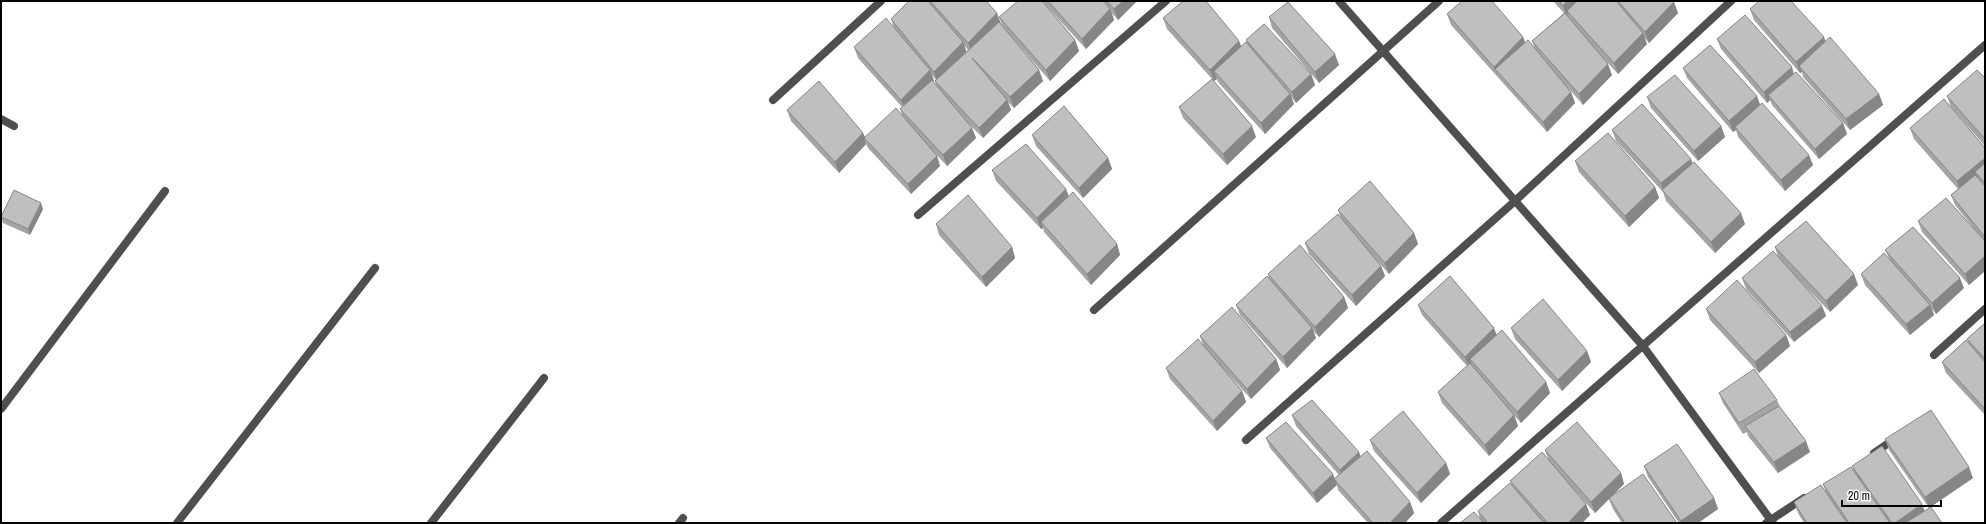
<svg xmlns="http://www.w3.org/2000/svg" width="1986" height="524" viewBox="0 0 1986 524" font-family="'Archivo Narrow',sans-serif">
	<style>
		.lines { fill: none; stroke-linecap: round; stroke-linejoin: round }
		.minor { stroke: #4f4f4f; stroke-width: 8 }
		.wall { fill: #a4a4a4; fill-rule: evenodd }
		.shaded-wall { fill: #868686 }
		.building { fill: #bfbfbf; stroke: #868686 }
	</style>
	<rect width="100%" height="100%" fill="#fff"/>
	<g class="lines">
		<g class="minor">
			<polyline points="1339,1 1643,346 1773,523"/>
			<polyline points="773,100 881,1"/>
			<polyline points="1,119 14,126"/>
			<polyline points="918,215 1166,1"/>
			<polyline points="1094,310 1439,1"/>
			<polyline points="1934,355 1985,309"/>
			<polyline points="1,409 165,191"/>
			<polyline points="1246,440 1515,201 1731,1"/>
			<polyline points="1874,453 1896,438"/>
			<polyline points="177,523 375,268"/>
			<polyline points="431,523 544,378"/>
			<polyline points="679,523 683,518"/>
			<polyline points="1441,523 1985,45"/>
			<polyline points="1766,523 1804,498"/>
		</g>
	</g>
	<g class="wall">
		<path d="M909,1H986L1003,27L999,17L1075,40L1079,51L1050,81L1011,36L1039,70L1043,81L1014,108L1008,102L1011,110L983,138L966,121L972,128L976,138L947,166L930,148L937,156L940,166L911,194L868,148L866,144L839,173L791,121L787,110L863,133L865,137L902,114L900,109L902,107L858,58L854,47L894,28L891,19ZM964,45L968,50L966,52ZM932,75L936,80L935,81L937,86L933,81H934Z"/>
		<polygon points="1042,1 1137,1 1118,20 1112,13 1114,20 1086,49"/>
		<polygon points="1553,1 1673,1 1678,13 1649,43 1644,37 1647,44 1618,74 1592,46 1612,75 1583,105 1566,85 1571,92 1575,103 1547,132 1451,25 1447,14 1523,37 1525,42 1535,49 1532,41 1564,13"/>
		<polygon points="1750,9 1826,42 1879,94 1883,105 1850,130 1803,77 1802,72 1800,73 1754,20"/>
		<polygon points="1269,17 1339,65 1319,83 1272,28"/>
		<polygon points="1163,18 1239,41 1241,46 1247,43 1246,40 1311,74 1315,85 1296,103 1291,97 1294,104 1265,134 1218,82 1217,79 1214,81 1167,29"/>
		<polygon points="1717,39 1794,74 1843,123 1847,134 1819,159 1772,105 1770,100 1767,103 1721,49"/>
		<polygon points="1683,68 1760,105 1813,165 1785,191 1738,137 1736,130 1733,132 1687,78"/>
		<polygon points="1985,78 1985,146 1951,107 1947,96"/>
		<polygon points="1647,97 1721,126 1725,137 1698,161 1651,108"/>
		<polygon points="1179,107 1256,137 1227,165 1183,118"/>
		<polygon points="1910,128 1985,148 1985,271 1969,285 1922,232 1918,221 1972,226 1955,205 1951,195 1958,189 1914,139"/>
		<polygon points="1612,130 1693,164 1745,224 1715,253 1666,201 1663,192 1616,141"/>
		<polygon points="1032,135 1108,158 1112,169 1083,198 1036,146"/>
		<polygon points="1575,161 1655,187 1659,198 1629,227 1579,172"/>
		<polygon points="992,170 1069,196 1117,244 1120,255 1091,285 1044,232 1043,228 1041,229 996,181"/>
		<polygon points="43,209 30,235 3,223 1,217"/>
		<polygon points="1338,210 1414,233 1418,244 1389,274 1372,255 1381,266 1385,276 1356,306 1309,254 1305,243 1341,218"/>
		<polygon points="936,224 1012,247 1015,258 986,287 939,235"/>
		<polygon points="1775,247 1858,285 1830,312 1789,270 1822,306 1826,316 1794,342 1746,289 1742,278 1778,257"/>
		<polygon points="1885,250 1964,288 1936,314 1932,309 1934,315 1910,335 1865,285 1861,274 1889,258"/>
		<polygon points="1268,274 1344,297 1348,308 1319,337 1313,331 1316,338 1287,368 1240,315 1236,305 1269,278"/>
		<polygon points="1418,305 1497,335 1546,382 1550,393 1521,423 1505,405 1514,415 1518,426 1489,456 1442,403 1438,392 1467,366 1422,315"/>
		<polygon points="1706,309 1786,335 1790,346 1759,373 1710,320"/>
		<polygon points="1985,323 1985,415 1946,373 1942,362 1969,344 1967,339"/>
		<polygon points="1511,328 1587,351 1591,362 1562,391 1515,339"/>
		<polygon points="1200,336 1276,359 1280,370 1251,399 1222,367 1242,391 1246,402 1217,431 1170,379 1166,368 1203,345"/>
		<polygon points="1719,393 1777,400 1780,407 1810,452 1778,473 1748,436 1747,432 1743,434 1723,403"/>
		<polygon points="1292,415 1359,452 1360,456 1410,502 1414,513 1405,523 1368,523 1338,490 1337,485 1317,503 1270,448 1266,438 1335,479 1339,475 1296,426"/>
		<polygon points="1885,439 1973,478 1929,508 1889,450"/>
		<polygon points="1370,440 1446,463 1450,474 1421,503 1374,451"/>
		<polygon points="1545,450 1621,473 1624,484 1613,495 1677,523 1622,523 1613,509 1609,499 1595,513 1570,485 1586,504 1590,515 1582,523 1460,523 1480,519 1478,511 1512,485 1510,481 1548,458"/>
		<polygon points="1644,466 1714,498 1718,509 1698,523 1679,523 1648,477"/>
		<polygon points="1852,466 1924,511 1942,523 1804,523 1798,513 1794,502 1827,495 1823,484 1855,473"/>
	</g>
	<g class="shaded-wall">
		<polygon points="1123,1 1137,1 1118,20 1114,9"/>
		<polygon points="1567,1 1582,1 1567,11 1568,15 1567,16 1563,6"/>
		<polygon points="1674,2 1678,13 1649,43 1645,32"/>
		<polygon points="1110,9 1114,20 1086,49 1082,39"/>
		<polygon points="997,13 1001,24 972,54 968,43"/>
		<polygon points="1643,33 1647,44 1618,74 1614,63"/>
		<polygon points="1523,37 1527,48 1495,69 1498,78 1494,67"/>
		<polygon points="1824,37 1828,48 1799,66 1802,72 1800,73 1796,62"/>
		<polygon points="1075,40 1079,51 1050,81 1046,70"/>
		<polygon points="1239,41 1243,52 1214,71 1217,79 1214,81 1210,70"/>
		<polygon points="963,42 967,53 938,83 934,72"/>
		<polygon points="1335,54 1339,65 1319,83 1315,72"/>
		<polygon points="1608,64 1612,75 1583,105 1579,94"/>
		<polygon points="1792,67 1795,78 1768,95 1770,100 1767,103 1764,92"/>
		<polygon points="930,70 934,81 905,110 901,100"/>
		<polygon points="1039,70 1043,81 1014,108 1010,97"/>
		<polygon points="1311,74 1315,85 1296,103 1292,92"/>
		<polygon points="1571,92 1575,103 1547,132 1543,122"/>
		<polygon points="1290,94 1294,104 1265,134 1261,123"/>
		<polygon points="1879,94 1883,105 1850,130 1846,119"/>
		<polygon points="1757,96 1761,107 1735,127 1736,130 1733,132 1729,121"/>
		<polygon points="1007,100 1011,110 983,138 979,128"/>
		<polygon points="1843,123 1847,134 1819,159 1815,149"/>
		<polygon points="1252,126 1256,137 1227,165 1223,154"/>
		<polygon points="1721,126 1725,137 1698,161 1694,151"/>
		<polygon points="972,128 976,138 947,166 943,155"/>
		<polygon points="863,133 866,140 864,138 866,144 839,173 835,162"/>
		<polygon points="1809,155 1813,165 1785,191 1781,180"/>
		<polygon points="937,156 940,166 911,194 908,184"/>
		<polygon points="1108,158 1112,169 1083,198 1079,188"/>
		<polygon points="1985,158 1985,172 1975,172 1978,178 1961,192 1957,181"/>
		<polygon points="1691,159 1695,170 1664,192 1661,183"/>
		<polygon points="1655,187 1659,198 1629,227 1625,216"/>
		<polygon points="1066,189 1070,199 1041,222 1043,228 1041,229 1037,218"/>
		<polygon points="41,203 43,209 30,235 28,229"/>
		<polygon points="1741,213 1745,224 1715,253 1711,242"/>
		<polygon points="1414,233 1418,244 1389,274 1385,263"/>
		<polygon points="1117,244 1120,255 1091,285 1087,274"/>
		<polygon points="1012,247 1015,258 986,287 982,277"/>
		<polygon points="1985,256 1985,271 1969,285 1965,274"/>
		<polygon points="1381,266 1385,276 1356,306 1352,295"/>
		<polygon points="1854,274 1858,285 1830,312 1826,301"/>
		<polygon points="1960,278 1964,288 1936,314 1932,303"/>
		<polygon points="1344,297 1348,308 1319,337 1315,327"/>
		<polygon points="1930,305 1934,315 1910,335 1906,324"/>
		<polygon points="1822,306 1826,316 1794,342 1790,332"/>
		<polygon points="1312,328 1316,338 1287,368 1283,357"/>
		<polygon points="1494,328 1498,338 1470,359 1472,365 1469,368 1465,357"/>
		<polygon points="1786,335 1790,346 1759,373 1755,362"/>
		<polygon points="1587,351 1591,362 1562,391 1558,380"/>
		<polygon points="1276,359 1280,370 1251,399 1247,389"/>
		<polygon points="1546,382 1550,393 1521,423 1517,412"/>
		<polygon points="1242,391 1246,402 1217,431 1213,421"/>
		<polygon points="1514,415 1518,426 1489,456 1485,445"/>
		<polygon points="1806,441 1810,452 1778,473 1774,462"/>
		<polygon points="1359,452 1363,463 1344,481 1340,470"/>
		<polygon points="1446,463 1450,474 1421,503 1417,493"/>
		<polygon points="1969,467 1973,478 1929,508 1925,497"/>
		<polygon points="1621,473 1624,484 1595,513 1591,502"/>
		<polygon points="1333,474 1337,485 1317,503 1313,493"/>
		<polygon points="1714,498 1718,509 1698,523 1681,523 1681,521"/>
		<polygon points="1410,502 1414,513 1405,523 1390,523"/>
		<polygon points="1586,504 1590,515 1582,523 1568,523"/>
		<polygon points="1922,504 1926,514 1914,523 1895,523"/>
	</g>
	<g class="building">
		<polygon points="909,1 928,1 963,42 934,72 891,19"/>
		<polygon points="930,1 986,1 997,13 968,43"/>
		<polygon points="1018,1 1042,1 1075,40 1046,70 999,17"/>
		<polygon points="1048,1 1104,1 1110,9 1082,39"/>
		<polygon points="1107,1 1123,1 1114,9"/>
		<polygon points="1183,1 1206,1 1239,41 1210,70 1163,18"/>
		<polygon points="1462,1 1492,1 1523,37 1494,67 1447,14"/>
		<polygon points="1559,1 1567,1 1563,6"/>
		<polygon points="1577,1 1616,1 1643,33 1614,63 1567,11"/>
		<polygon points="1618,1 1673,1 1674,2 1645,32"/>
		<polygon points="1759,1 1791,1 1824,37 1796,62 1750,9"/>
		<polygon points="1288,2 1335,54 1315,72 1269,17"/>
		<polygon points="1565,13 1608,64 1579,94 1532,41"/>
		<polygon points="1745,15 1792,67 1764,92 1717,39"/>
		<polygon points="886,18 930,70 901,100 854,47"/>
		<polygon points="999,22 1039,70 1010,97 972,58 1007,100 979,128 935,81"/>
		<polygon points="1264,24 1311,74 1292,92 1246,40"/>
		<polygon points="1830,37 1879,94 1846,119 1799,66"/>
		<polygon points="1528,40 1571,92 1543,122 1495,69"/>
		<polygon points="1246,42 1290,94 1261,123 1214,71"/>
		<polygon points="1710,45 1757,96 1729,121 1683,68"/>
		<polygon points="1977,70 1985,78 1985,139 1947,96"/>
		<polygon points="1796,72 1843,123 1815,149 1768,95"/>
		<polygon points="1675,75 1721,126 1694,151 1647,97"/>
		<polygon points="1212,79 1252,126 1223,154 1179,107"/>
		<polygon points="932,80 972,128 943,155 900,109"/>
		<polygon points="819,81 863,133 835,162 787,110"/>
		<polygon points="1944,99 1985,148 1985,158 1957,181 1910,128"/>
		<polygon points="1762,103 1809,155 1781,180 1735,127"/>
		<polygon points="1642,104 1691,159 1661,183 1612,130"/>
		<polygon points="1064,106 1108,158 1079,188 1032,135"/>
		<polygon points="896,108 937,156 908,184 864,138"/>
		<polygon points="1608,133 1655,187 1625,216 1575,161"/>
		<polygon points="1026,144 1066,189 1037,218 992,170"/>
		<polygon points="1694,162 1741,213 1711,242 1662,190"/>
		<polygon points="1985,163 1985,183 1975,172"/>
		<polygon points="1975,175 1985,186 1985,237 1951,195"/>
		<polygon points="1370,181 1414,233 1385,263 1338,210"/>
		<polygon points="14,190 41,203 28,229 1,217"/>
		<polygon points="1073,192 1117,244 1087,274 1041,222"/>
		<polygon points="968,195 1012,247 982,277 936,224"/>
		<polygon points="1946,198 1985,241 1985,256 1965,274 1918,221"/>
		<polygon points="1338,214 1381,266 1352,295 1305,243"/>
		<polygon points="1806,221 1854,274 1826,301 1775,247"/>
		<polygon points="1913,227 1960,278 1932,303 1885,250"/>
		<polygon points="1300,245 1344,297 1315,327 1268,274"/>
		<polygon points="1773,251 1822,306 1790,332 1742,278"/>
		<polygon points="1884,253 1930,305 1906,324 1861,274"/>
		<polygon points="1267,276 1312,328 1283,357 1236,305"/>
		<polygon points="1450,276 1494,328 1465,357 1418,305"/>
		<polygon points="1737,280 1786,335 1755,362 1706,309"/>
		<polygon points="1543,299 1587,351 1558,380 1511,328"/>
		<polygon points="1232,307 1276,359 1247,389 1200,336"/>
		<polygon points="1985,323 1985,359 1967,339"/>
		<polygon points="1502,330 1546,382 1517,412 1470,359"/>
		<polygon points="1198,339 1242,391 1213,421 1166,368"/>
		<polygon points="1966,340 1985,362 1985,409 1942,362"/>
		<polygon points="1470,363 1514,415 1485,445 1438,392"/>
		<polygon points="1754,369 1777,400 1739,423 1719,393"/>
		<polygon points="1312,400 1359,452 1340,470 1292,415"/>
		<polygon points="1779,406 1806,441 1774,462 1745,426"/>
		<polygon points="1931,410 1969,467 1925,497 1885,439"/>
		<polygon points="1403,411 1446,463 1417,493 1370,440"/>
		<polygon points="1286,422 1333,474 1313,493 1266,438"/>
		<polygon points="1577,422 1621,473 1591,502 1545,450"/>
		<polygon points="1677,444 1714,498 1681,521 1644,466"/>
		<polygon points="1882,446 1922,504 1895,523 1892,523 1852,466"/>
		<polygon points="1367,451 1410,502 1390,523 1373,523 1334,479"/>
		<polygon points="1542,452 1586,504 1568,523 1548,523 1510,481"/>
		<polygon points="1851,467 1890,523 1849,523 1823,484"/>
		<polygon points="1643,474 1677,523 1625,523 1609,498"/>
		<polygon points="1510,483 1544,523 1488,523 1478,511"/>
		<polygon points="1821,485 1847,523 1807,523 1794,502"/>
		<polygon points="1931,507 1942,523 1905,523"/>
		<polygon points="1474,512 1484,523 1460,523"/>
	</g>
	<rect width="1986" height="524" fill="none" stroke="#000000" stroke-width="4"/>
	<path d="M1842 500v6h99v-6" fill="none" stroke="#000000" stroke-width="2"/>
	<text x="1848" y="500" font-size="12" fill="#000000" stroke="#ffffff" stroke-width="3" paint-order="stroke">20 m</text>
</svg>
